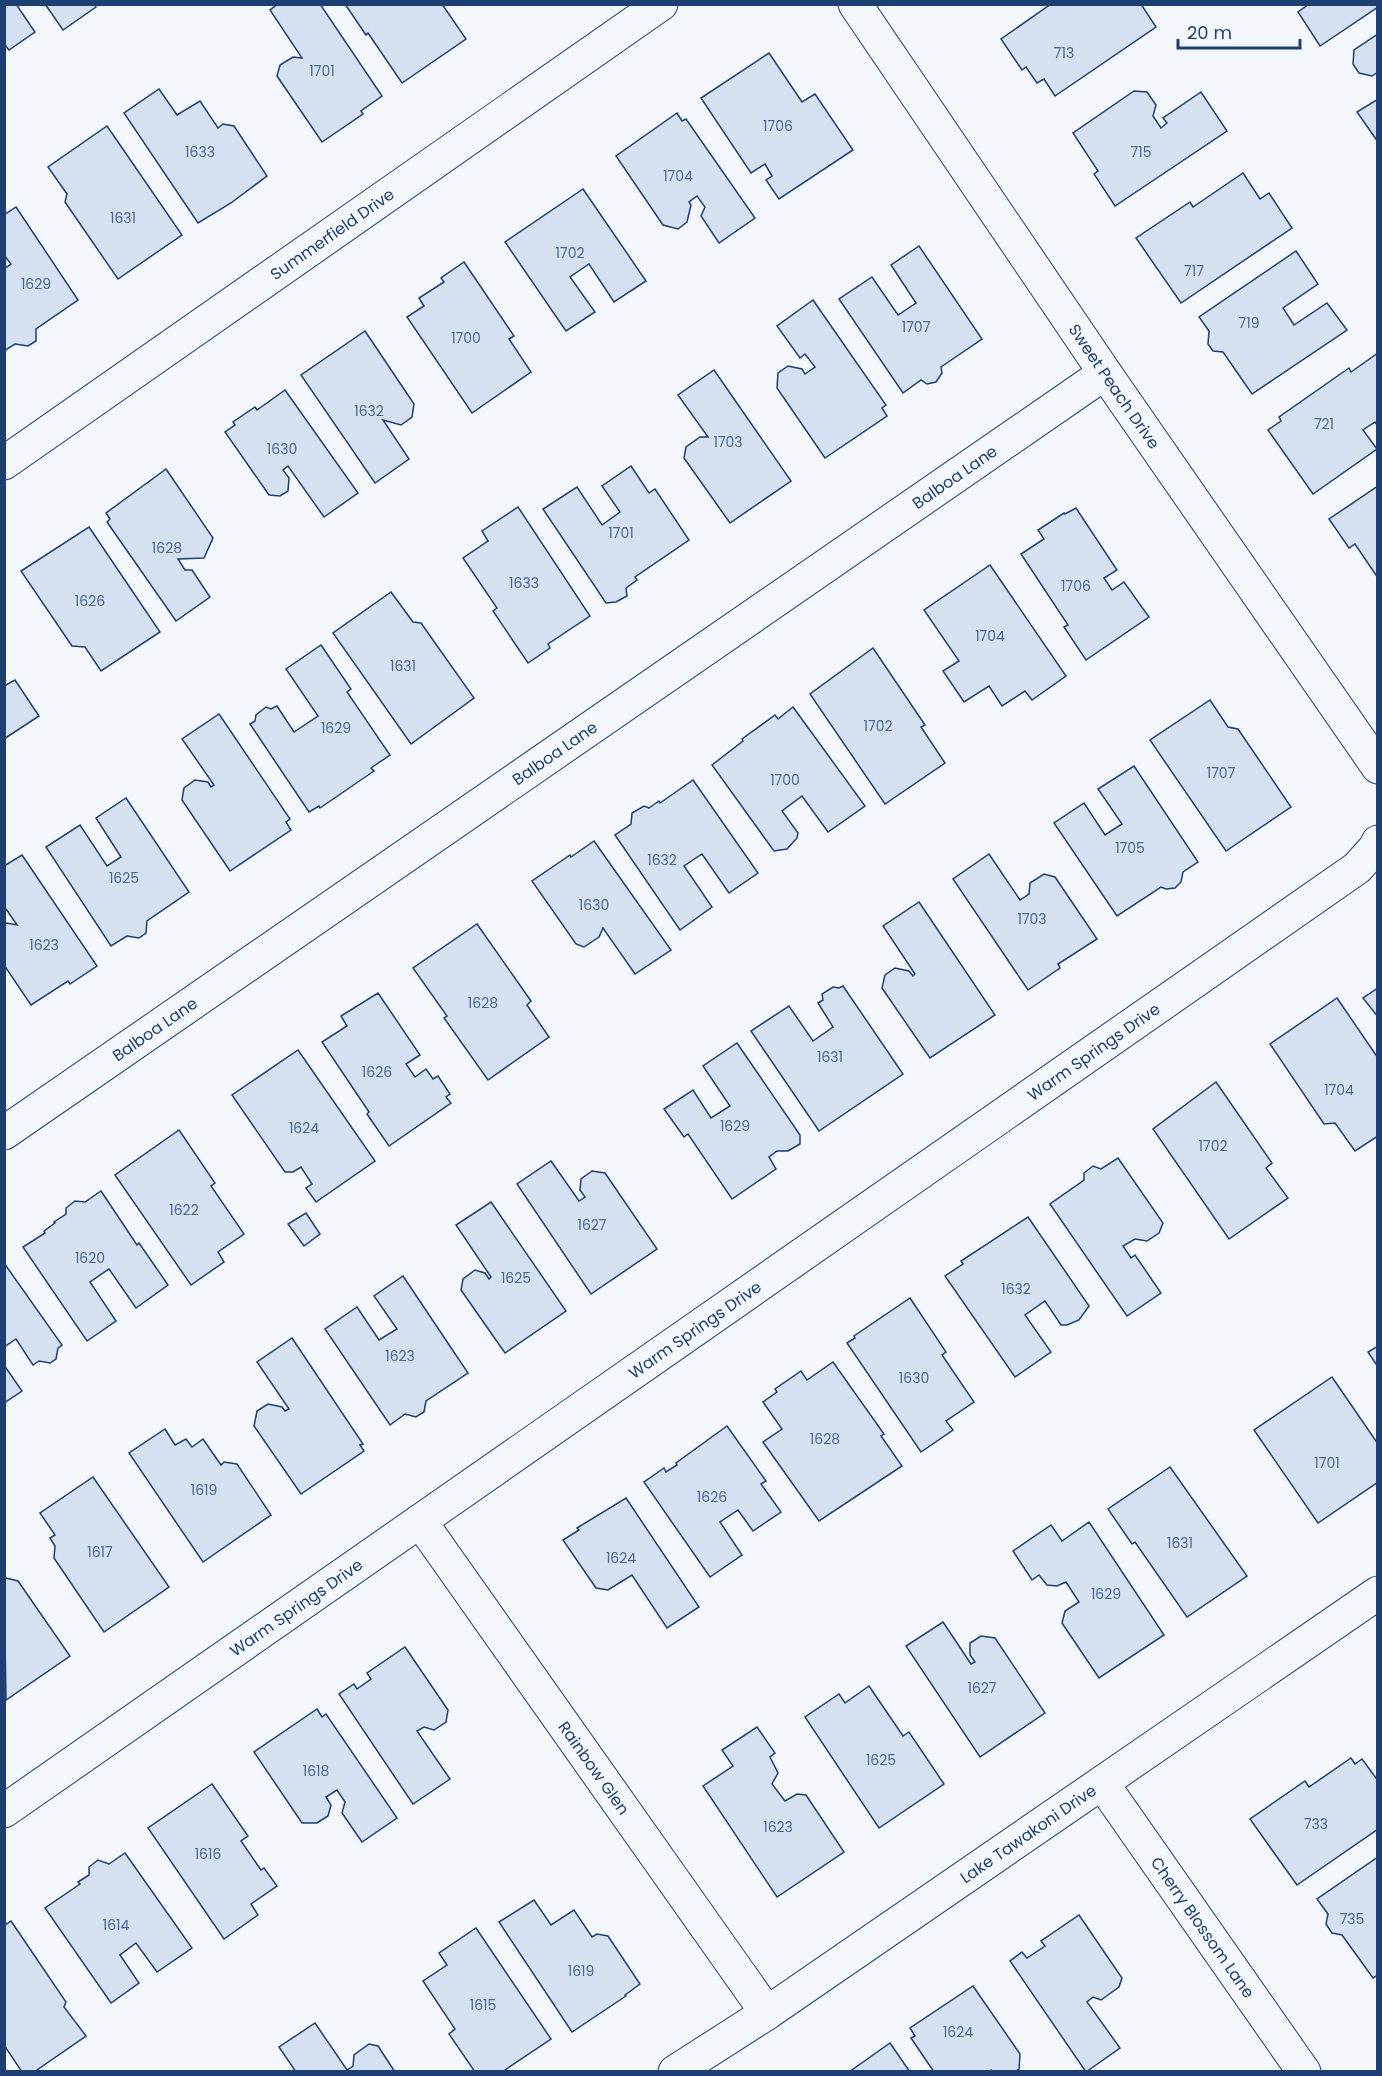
<svg xmlns="http://www.w3.org/2000/svg" width="1382" height="2076" viewBox="0 0 1382 2076" font-family="Poppins,sans-serif">
	<style>
		.building { fill: #d5e0f0; stroke: #1d3f73; stroke-width: 1.5 }
		.lines { fill: none; stroke-linecap: round; stroke-linejoin: round }
		.minor-casing { stroke: #1d3f73; stroke-width: 35 }
		.minor { stroke: #f4f7fb; stroke-width: 33 }
		.labels { text-anchor: middle; dominant-baseline: central; stroke-width: 4.5; stroke-linejoin: round; paint-order: stroke }
		.number-label { font-size: 14px; fill: #4b6792 }
		.street-label { font-size: 16px; fill: #1d3f73; stroke: #f4f7fb }
	</style>
	<rect width="100%" height="100%" fill="#f4f7fb"/>
	<g class="building">
		<polygon points="4,4 16,4 35,32 9,50 4,44"/>
		<polygon points="45,4 95,4 96,7 63,30"/>
		<polygon points="278,4 320,4 382,96 361,111 363,114 322,142 277,76 280,65 293,57 302,58 270,10"/>
		<polygon points="345,4 442,4 466,39 402,83 368,33 366,35"/>
		<polygon points="1051,4 1141,4 1156,27 1055,96 1044,79 1037,83 1026,67 1022,70 1001,39"/>
		<polygon points="1309,4 1378,4 1378,7 1320,46 1298,12"/>
		<polygon points="1378,34 1378,72 1372,76 1359,73 1353,64 1354,50"/>
		<polygon points="769,53 802,102 815,94 853,150 779,199 766,180 772,176 765,164 751,173 701,98"/>
		<polygon points="159,89 177,115 200,101 218,128 223,124 234,126 267,176 231,203 198,223 124,113"/>
		<polygon points="1134,91 1147,92 1156,105 1153,116 1161,128 1167,123 1163,118 1201,92 1227,131 1115,206 1094,174 1098,171 1073,133"/>
		<polygon points="1378,99 1378,142 1357,112"/>
		<polygon points="677,113 682,121 686,119 755,218 719,243 701,216 705,207 697,196 689,202 691,205 687,222 678,229 663,225 616,156"/>
		<polygon points="107,126 182,235 118,279 65,202 67,194 48,167"/>
		<polygon points="1243,173 1260,199 1269,193 1292,228 1181,303 1136,238 1190,202 1193,207"/>
		<polygon points="583,189 646,281 614,302 589,264 570,277 595,312 566,331 505,242"/>
		<polygon points="16,207 78,300 36,329 36,341 28,346 15,344 4,351 4,269 11,264 4,255 4,215"/>
		<polygon points="919,246 982,339 941,367 942,373 936,382 927,384 921,380 903,393 839,299 872,277 898,315 916,303 891,265"/>
		<polygon points="1296,251 1318,284 1283,308 1294,325 1327,303 1347,330 1252,394 1223,352 1213,351 1208,344 1209,331 1199,317"/>
		<polygon points="464,262 514,336 509,339 531,372 472,413 407,317 424,306 419,298 444,282 441,278"/>
		<polygon points="813,300 886,405 882,408 887,416 825,458 777,388 778,373 788,366 802,369 805,374 815,367 805,354 800,358 777,326"/>
		<polygon points="365,331 414,404 412,417 401,425 383,420 409,459 375,483 301,375"/>
		<polygon points="1378,353 1378,426 1375,422 1363,430 1377,449 1313,494 1268,430 1281,421 1279,417 1349,368 1351,372"/>
		<polygon points="714,370 791,481 730,523 684,458 686,447 700,437 708,437 678,395"/>
		<polygon points="285,390 358,493 324,517 288,466 283,470 289,478 288,491 280,496 269,495 225,432 235,425 233,422 255,407 257,410"/>
		<polygon points="631,466 649,493 655,489 689,540 635,577 637,580 626,588 627,596 616,602 606,603 543,509 577,487 602,525 620,512 602,486"/>
		<polygon points="166,469 213,538 204,558 178,559 185,570 192,570 210,597 176,621 107,522 110,519 106,513"/>
		<polygon points="1378,486 1378,578 1355,544 1349,548 1329,519"/>
		<polygon points="518,507 590,616 548,644 550,648 528,663 493,611 497,608 463,558 488,541 482,531"/>
		<polygon points="1076,508 1117,570 1104,578 1112,590 1124,582 1149,617 1086,660 1064,627 1068,625 1021,554 1044,539 1038,530 1064,513 1065,514"/>
		<polygon points="89,527 160,632 101,671 85,647 72,646 21,571"/>
		<polygon points="990,565 1066,676 1032,700 1025,691 1002,706 989,686 964,702 943,671 959,661 924,610"/>
		<polygon points="391,592 413,622 421,623 474,698 411,744 333,633"/>
		<polygon points="321,645 351,689 347,692 390,755 371,768 374,771 320,808 319,806 309,812 250,724 255,721 256,715 266,707 271,709 277,706 294,732 318,716 286,669"/>
		<polygon points="873,648 925,725 921,727 945,763 885,804 810,694"/>
		<polygon points="15,680 39,716 4,739 4,686"/>
		<polygon points="1210,700 1228,727 1238,729 1291,807 1226,851 1150,740"/>
		<polygon points="793,707 865,806 828,832 802,796 782,811 798,833 797,838 787,849 774,851 712,765 743,741 742,739 775,715 778,719"/>
		<polygon points="219,714 290,819 286,822 291,830 230,871 182,800 184,788 195,780 208,782 211,787 214,785 182,739"/>
		<polygon points="1134,766 1198,862 1183,872 1181,882 1175,888 1166,889 1161,887 1117,916 1054,823 1084,803 1105,835 1122,824 1098,789"/>
		<polygon points="693,780 758,873 729,893 702,854 684,866 712,907 680,930 615,835 631,824 632,813 644,806 649,808 659,801 660,803"/>
		<polygon points="126,798 189,892 147,921 146,933 139,938 127,936 111,946 46,847 80,825 107,866 121,857 96,818"/>
		<polygon points="594,841 671,950 635,974 603,928 599,937 584,947 576,944 532,881 570,855 571,857"/>
		<polygon points="989,854 1020,900 1029,894 1030,883 1044,874 1055,877 1097,939 1058,964 1060,968 1028,990 953,879"/>
		<polygon points="22,855 97,966 70,984 68,981 31,1005 4,965 4,924 7,923 17,925 4,906 4,866"/>
		<polygon points="919,902 995,1015 930,1058 882,988 885,975 895,968 909,971 913,976 915,974 883,926"/>
		<polygon points="477,924 531,1001 527,1005 549,1037 488,1080 444,1018 447,1016 413,968"/>
		<polygon points="843,986 903,1074 819,1131 751,1031 789,1006 813,1041 833,1027 818,1003 823,1000 822,994 833,987 839,988"/>
		<polygon points="1378,988 1378,1017 1363,998"/>
		<polygon points="378,993 420,1055 406,1064 415,1077 426,1069 433,1079 438,1076 450,1094 446,1097 451,1103 389,1146 367,1114 369,1112 322,1042 347,1026 341,1016"/>
		<polygon points="1337,998 1378,1058 1378,1136 1355,1151 1335,1123 1324,1124 1270,1044"/>
		<polygon points="737,1043 800,1135 800,1144 788,1151 777,1151 769,1157 776,1169 732,1199 688,1134 684,1137 664,1109 693,1090 711,1118 730,1106 703,1066"/>
		<polygon points="298,1050 375,1161 316,1202 306,1188 312,1184 301,1167 293,1172 285,1172 232,1095"/>
		<polygon points="1216,1082 1272,1163 1266,1168 1288,1198 1229,1239 1153,1129"/>
		<polygon points="179,1130 215,1183 211,1186 244,1234 218,1252 224,1262 191,1285 115,1175"/>
		<polygon points="1118,1158 1163,1223 1159,1233 1147,1241 1135,1239 1123,1246 1131,1258 1135,1255 1161,1293 1127,1316 1050,1204 1084,1180 1084,1173 1093,1166 1101,1169"/>
		<polygon points="551,1161 579,1201 585,1197 580,1190 581,1179 592,1171 605,1173 657,1249 591,1294 517,1184"/>
		<polygon points="101,1191 137,1245 139,1243 168,1285 136,1308 109,1269 90,1282 116,1321 87,1341 23,1247 45,1233 44,1231 55,1223 54,1222 66,1214 66,1208 75,1201 85,1202"/>
		<polygon points="491,1202 566,1311 505,1353 461,1290 463,1279 475,1270 485,1273 489,1279 491,1277 456,1225"/>
		<polygon points="306,1213 320,1234 304,1246 288,1224"/>
		<polygon points="1028,1217 1089,1306 1079,1320 1067,1325 1061,1325 1045,1301 1025,1315 1051,1352 1015,1377 945,1276 963,1264 961,1261"/>
		<polygon points="4,1263 62,1345 58,1348 56,1359 50,1363 39,1361 33,1365 16,1339 4,1347"/>
		<polygon points="403,1276 468,1373 426,1401 424,1412 416,1417 405,1414 390,1425 325,1329 357,1307 379,1340 397,1329 374,1296"/>
		<polygon points="910,1298 946,1352 942,1355 974,1402 946,1421 953,1430 921,1452 847,1343 855,1338 854,1336"/>
		<polygon points="292,1338 363,1444 360,1445 364,1451 301,1494 254,1426 257,1411 268,1404 282,1407 285,1411 289,1409 257,1362"/>
		<polygon points="1378,1346 1378,1367 1368,1352"/>
		<polygon points="833,1362 884,1434 881,1436 902,1466 819,1521 763,1442 782,1429 763,1402 777,1392 775,1389 801,1371 807,1380"/>
		<polygon points="4,1365 22,1391 4,1403"/>
		<polygon points="1332,1377 1378,1444 1378,1482 1318,1523 1254,1430"/>
		<polygon points="727,1426 766,1481 761,1484 781,1512 753,1531 738,1510 720,1522 742,1555 710,1577 644,1482 664,1468 666,1472 677,1465 676,1463"/>
		<polygon points="165,1429 175,1445 186,1439 192,1447 203,1439 221,1465 224,1462 237,1464 271,1515 203,1562 129,1453"/>
		<polygon points="1170,1467 1247,1576 1187,1617 1135,1542 1132,1544 1108,1509"/>
		<polygon points="93,1477 169,1587 104,1632 54,1558 55,1546 50,1538 55,1535 40,1513"/>
		<polygon points="626,1498 699,1607 667,1628 632,1575 608,1590 596,1588 563,1540 579,1530 577,1528"/>
		<polygon points="1089,1522 1164,1635 1099,1678 1062,1623 1065,1611 1079,1602 1066,1582 1057,1586 1047,1585 1039,1575 1032,1580 1013,1551 1051,1525 1062,1541"/>
		<polygon points="6,1578 18,1581 70,1656 6,1700 4,1579"/>
		<polygon points="943,1622 971,1664 975,1662 970,1655 970,1643 981,1636 995,1638 1045,1713 980,1757 906,1646"/>
		<polygon points="405,1647 448,1710 446,1722 434,1730 424,1727 417,1731 450,1779 413,1804 339,1694 354,1684 357,1689 371,1679 367,1673"/>
		<polygon points="869,1686 903,1736 909,1732 944,1784 879,1828 805,1717 839,1694 845,1703"/>
		<polygon points="317,1709 322,1717 326,1714 397,1818 362,1842 342,1813 345,1802 337,1790 326,1797 331,1805 328,1816 317,1823 302,1823 254,1752"/>
		<polygon points="757,1727 775,1753 770,1757 778,1773 772,1784 785,1801 797,1794 806,1795 844,1852 777,1897 703,1786 733,1766 722,1750"/>
		<polygon points="1351,1758 1355,1764 1362,1759 1376,1778 1378,1777 1378,1829 1297,1885 1250,1819 1305,1781 1309,1787"/>
		<polygon points="212,1784 248,1836 241,1841 261,1870 264,1868 277,1886 251,1904 258,1915 224,1939 148,1828"/>
		<polygon points="125,1853 192,1948 157,1972 136,1943 120,1955 139,1983 111,2003 45,1908 80,1884 78,1882 89,1875 89,1867 98,1860 109,1864"/>
		<polygon points="1378,1857 1378,1975 1373,1978 1342,1935 1332,1933 1326,1924 1328,1914 1317,1899"/>
		<polygon points="534,1900 551,1925 574,1910 592,1937 597,1934 608,1936 640,1984 625,1995 626,1996 572,2032 499,1922"/>
		<polygon points="1079,1915 1122,1978 1119,1987 1101,2000 1093,1997 1087,2002 1120,2048 1086,2072 1010,1961 1022,1952 1027,1958 1045,1946 1041,1941"/>
		<polygon points="11,1921 66,2002 64,2007 86,2036 34,2072 22,2072 4,2045 4,1926"/>
		<polygon points="476,1928 551,2039 502,2072 475,2072 449,2034 455,2029 423,1981 447,1965 439,1953"/>
		<polygon points="973,1986 1020,2054 1019,2069 1015,2072 992,2072 991,2070 988,2072 934,2072 911,2038 915,2036 910,2028"/>
		<polygon points="315,2023 347,2070 353,2066 354,2055 369,2044 378,2046 395,2072 296,2072 279,2047"/>
		<polygon points="890,2043 910,2072 849,2072"/>
	</g>
	<g class="lines">
		<defs>
			<g id="minor">
				<path id="s1" d="M855,4L1105,373L1378,767"/>
				<path id="s2" d="M4,463L661,4"/>
				<path id="s3" d="M4,1133L1105,373"/>
				<path id="s4" d="M420,1521L767,2013"/>
				<path id="s5" d="M1102,1783L1304,2072"/>
				<path id="s6" d="M4,1811L1357,868L1375,848L1378,842"/>
				<path id="s7" d="M675,2072L767,2013L1378,1593"/>
			</g>
		</defs>
		<use href="#minor" class="minor-casing"/>
		<use href="#minor" class="minor"/>
	</g>
	<g class="labels">
		<g class="number-label">
			<text x="1064" y="53">713</text>
			<text x="322" y="71">1701</text>
			<text x="778" y="126">1706</text>
			<text x="200" y="152">1633</text>
			<text x="1141" y="152">715</text>
			<text x="678" y="176">1704</text>
			<text x="123" y="218">1631</text>
			<text x="570" y="253">1702</text>
			<text x="1194" y="271">717</text>
			<text x="36" y="284">1629</text>
			<text x="1249" y="323">719</text>
			<text x="916" y="327">1707</text>
			<text x="466" y="338">1700</text>
			<text x="369" y="411">1632</text>
			<text x="1324" y="424">721</text>
			<text x="728" y="442">1703</text>
			<text x="282" y="449">1630</text>
			<text x="621" y="533">1701</text>
			<text x="167" y="548">1628</text>
			<text x="524" y="583">1633</text>
			<text x="1076" y="586">1706</text>
			<text x="90" y="601">1626</text>
			<text x="990" y="636">1704</text>
			<text x="403" y="666">1631</text>
			<text x="878" y="726">1702</text>
			<text x="336" y="728">1629</text>
			<text x="1221" y="773">1707</text>
			<text x="785" y="780">1700</text>
			<text x="1130" y="848">1705</text>
			<text x="662" y="860">1632</text>
			<text x="124" y="878">1625</text>
			<text x="594" y="905">1630</text>
			<text x="1032" y="919">1703</text>
			<text x="44" y="945">1623</text>
			<text x="483" y="1003">1628</text>
			<text x="830" y="1057">1631</text>
			<text x="377" y="1072">1626</text>
			<text x="1339" y="1090">1704</text>
			<text x="735" y="1126">1629</text>
			<text x="304" y="1128">1624</text>
			<text x="1213" y="1146">1702</text>
			<text x="184" y="1210">1622</text>
			<text x="592" y="1225">1627</text>
			<text x="90" y="1258">1620</text>
			<text x="516" y="1278">1625</text>
			<text x="1016" y="1289">1632</text>
			<text x="400" y="1356">1623</text>
			<text x="914" y="1378">1630</text>
			<text x="825" y="1439">1628</text>
			<text x="1327" y="1463">1701</text>
			<text x="204" y="1490">1619</text>
			<text x="712" y="1497">1626</text>
			<text x="1180" y="1543">1631</text>
			<text x="100" y="1552">1617</text>
			<text x="621" y="1558">1624</text>
			<text x="1106" y="1594">1629</text>
			<text x="982" y="1688">1627</text>
			<text x="881" y="1760">1625</text>
			<text x="316" y="1771">1618</text>
			<text x="1316" y="1824">733</text>
			<text x="778" y="1827">1623</text>
			<text x="208" y="1854">1616</text>
			<text x="1352" y="1919">735</text>
			<text x="116" y="1925">1614</text>
			<text x="581" y="1971">1619</text>
			<text x="483" y="2005">1615</text>
			<text x="958" y="2032">1624</text>
		</g>
		<g class="street-label">
			<text stroke="none"><textPath href="#s2" startOffset="400">Summerfield Drive</textPath></text>
			<text stroke="none"><textPath href="#s1" startOffset="462">Sweet Peach Drive</textPath></text>
			<text stroke="none"><textPath href="#s3" startOffset="1155">Balboa Lane</textPath></text>
			<text stroke="none"><textPath href="#s3" startOffset="669">Balboa Lane</textPath></text>
			<text stroke="none"><textPath href="#s3" startOffset="183">Balboa Lane</textPath></text>
			<text stroke="none"><textPath href="#s6" startOffset="1328">Warm Springs Drive</textPath></text>
			<text stroke="none"><textPath href="#s6" startOffset="842">Warm Springs Drive</textPath></text>
			<text stroke="none"><textPath href="#s6" startOffset="356">Warm Springs Drive</textPath></text>
			<text stroke="none"><textPath href="#s4" startOffset="302">Rainbow Glen</textPath></text>
			<text stroke="none"><textPath href="#s7" startOffset="426">Lake Tawakoni Drive</textPath></text>
			<text stroke="none"><textPath href="#s5" startOffset="176">Cherry Blossom Lane</textPath></text>
		</g>
	</g>
	<rect width="1382" height="2076" fill="none" stroke="#1d3f73" stroke-width="12"/>
	<path d="M1178 39v9h122v-9" fill="none" stroke="#1d3f73" stroke-width="3"/>
	<text x="1187" y="39" font-size="18" fill="#1d3f73" stroke="#f4f7fb" stroke-width="4.5" paint-order="stroke">20 m</text>
</svg>
